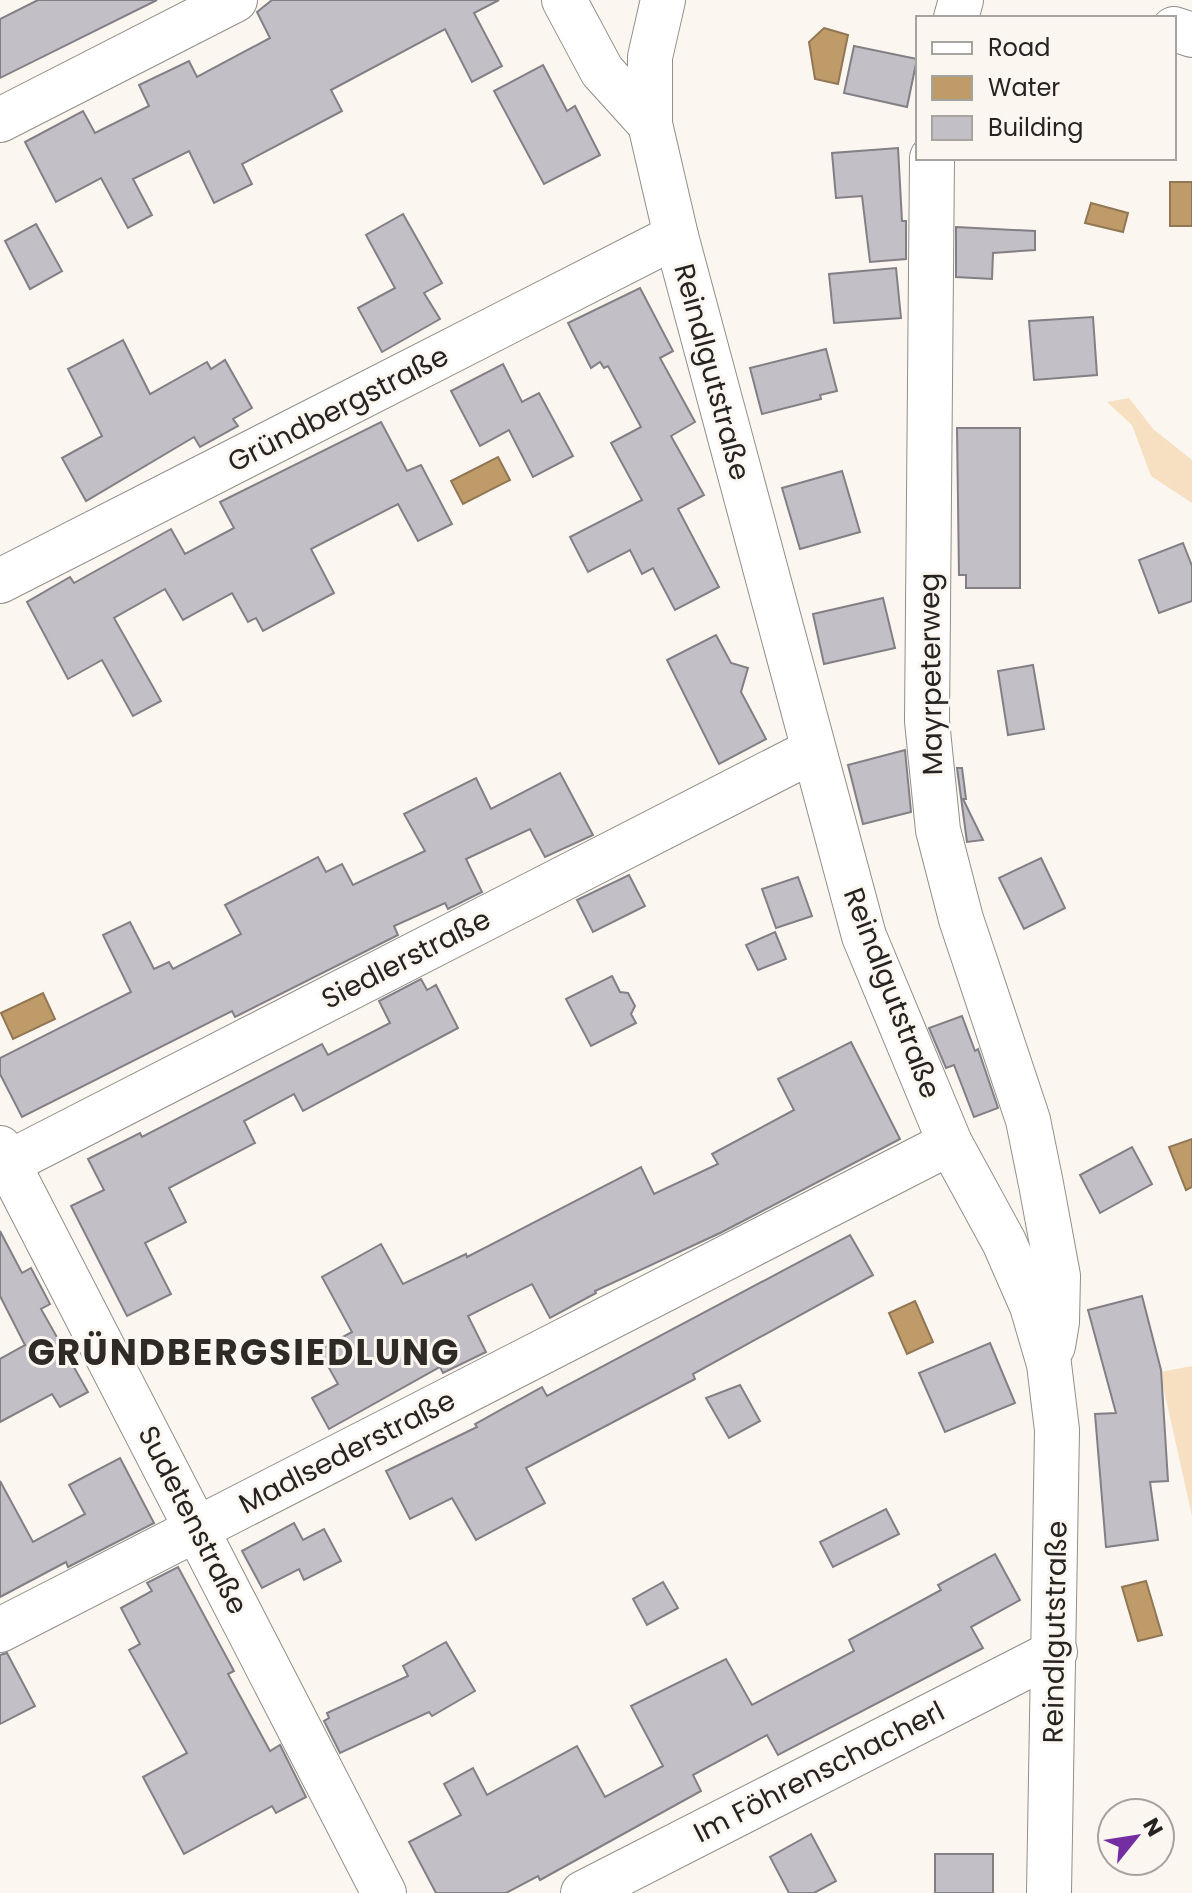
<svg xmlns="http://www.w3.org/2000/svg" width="1192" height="1893" viewBox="0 0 1192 1893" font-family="Poppins,sans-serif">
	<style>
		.green { fill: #f7e0c2 }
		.water { fill: #bf9b69; stroke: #917754; stroke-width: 2 }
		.building { fill: #c3bfc6; stroke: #827f85; stroke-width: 2 }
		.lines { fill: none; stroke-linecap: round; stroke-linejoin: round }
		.street-casing { stroke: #928e88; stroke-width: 46 }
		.street { stroke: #fff; stroke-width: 44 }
		.labels { text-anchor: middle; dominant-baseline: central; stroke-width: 6; stroke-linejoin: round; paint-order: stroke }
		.street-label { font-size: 28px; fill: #262422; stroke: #fbf6f0 }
		.district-label { font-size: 36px; font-weight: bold; letter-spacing: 2px; fill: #2e2b26; stroke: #fbf6f0 }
	</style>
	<rect width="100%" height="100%" fill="#fbf6f0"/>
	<g class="green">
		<polygon points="1129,398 1153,429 1192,460 1192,503 1151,476 1132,425 1107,402"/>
		<polygon points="1192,1366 1192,1516 1160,1372"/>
	</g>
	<g class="water">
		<polygon points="824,28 848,35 838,84 815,79 809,42"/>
		<rect x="1170" y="182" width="22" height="44"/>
		<polygon points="1091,203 1128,213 1123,232 1085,223"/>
		<polygon points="498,457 510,480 463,504 451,481"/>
		<polygon points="43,993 55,1019 13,1039 1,1013"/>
		<polygon points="1192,1139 1192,1187 1186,1190 1169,1147"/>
		<polygon points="915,1301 933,1342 907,1354 889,1313"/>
		<polygon points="1146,1581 1162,1635 1138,1641 1122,1587"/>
	</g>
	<g class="building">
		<polygon points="38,0 157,0 0,78 0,19"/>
		<polygon points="272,0 499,0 474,13 502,66 472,82 445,29 331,90 342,111 242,164 252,184 214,203 189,151 133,179 152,215 128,228 101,178 56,202 25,142 83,111 95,133 149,106 139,85 189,61 197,77 270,38 257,12"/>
		<polygon points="854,46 917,59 907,107 844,93"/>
		<polygon points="543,65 567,111 575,106 600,155 544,184 494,91"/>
		<polygon points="898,148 902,221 906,221 906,259 870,262 862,196 836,198 832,153"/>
		<polygon points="403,214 442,283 424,293 440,319 382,352 358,308 395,288 366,235"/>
		<polygon points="36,224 62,271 30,289 5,241"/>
		<polygon points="956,227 1035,231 1035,250 993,253 992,279 956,277"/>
		<polygon points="896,268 901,318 834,323 829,274"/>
		<polygon points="640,288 673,351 660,358 695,422 671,436 704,495 678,509 719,587 675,610 653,568 642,574 630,550 588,572 570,537 642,500 611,443 641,427 608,366 604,368 600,362 591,368 568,323"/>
		<polygon points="1093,317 1097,375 1034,380 1029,321"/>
		<polygon points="123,340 150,394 207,362 211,369 225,360 252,408 233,419 238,426 200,447 194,437 86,501 62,458 102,436 68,369"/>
		<polygon points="826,349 837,391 820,395 821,399 762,414 750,368"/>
		<polygon points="503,364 522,402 539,393 573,456 533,477 509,430 480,446 451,391"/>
		<polygon points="381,422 407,471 421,465 452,524 418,541 398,504 311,549 334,593 263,631 256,618 248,622 232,593 183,620 165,589 114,618 161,701 133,716 102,660 68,679 27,602 70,577 74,583 171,529 185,554 234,528 220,502"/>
		<polygon points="957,428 1020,428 1020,588 966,588 966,575 959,575"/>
		<polygon points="842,471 860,532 800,549 782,488"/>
		<polygon points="1183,543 1192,566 1192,601 1159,613 1139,560"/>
		<polygon points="883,598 895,648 824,664 813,614"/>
		<polygon points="716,635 731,663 748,668 741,692 766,739 719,764 667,660"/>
		<polygon points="1033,665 1044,729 1008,735 998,671"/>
		<polygon points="905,750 911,812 863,824 848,765"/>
		<polygon points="957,768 962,768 966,799 963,799 983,840 967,842"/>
		<polygon points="560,773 593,835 545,857 530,829 466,859 482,892 448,909 445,903 394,926 398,935 235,1017 232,1011 22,1117 0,1074 0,1058 131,992 103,935 130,922 154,969 169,962 173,969 241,934 225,905 318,857 326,872 342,864 353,885 425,851 404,814 476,778 491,809"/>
		<polygon points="1041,858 1065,908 1024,929 999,878"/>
		<polygon points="629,875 645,906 593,932 577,900"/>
		<polygon points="798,877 812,916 776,928 762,889"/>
		<polygon points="775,932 786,959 758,970 746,945"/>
		<polygon points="612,976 620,992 628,993 635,1006 631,1014 636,1023 591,1046 566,999"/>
		<polygon points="421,979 427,990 436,985 458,1028 303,1111 294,1094 244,1121 255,1143 169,1188 186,1222 145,1243 171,1294 127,1316 71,1206 104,1190 88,1159 140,1133 142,1137 322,1044 328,1055 390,1023 379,1001"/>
		<polygon points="962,1016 975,1051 978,1049 998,1108 974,1117 954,1065 946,1068 929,1028"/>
		<polygon points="851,1042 900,1139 720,1233 595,1291 596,1293 550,1318 532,1284 468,1316 486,1352 443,1373 440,1367 329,1429 312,1398 338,1384 319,1350 352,1332 322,1277 381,1244 403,1284 466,1254 467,1257 641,1167 654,1194 718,1164 712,1154 794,1110 778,1079"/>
		<polygon points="1132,1147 1152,1184 1100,1213 1080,1175"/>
		<polygon points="0,1231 22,1273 31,1268 50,1304 41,1309 88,1392 60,1407 52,1394 0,1422 0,1359 25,1345 0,1296"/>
		<polygon points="850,1235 873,1275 693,1374 695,1379 526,1468 545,1503 476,1540 452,1498 410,1519 386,1471 477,1427 475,1424 542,1387 547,1396"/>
		<polygon points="1142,1296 1161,1370 1168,1481 1150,1482 1158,1540 1106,1547 1095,1414 1116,1413 1088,1310"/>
		<polygon points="990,1343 1015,1403 945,1432 919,1373"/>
		<polygon points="740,1385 760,1421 729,1438 706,1398"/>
		<polygon points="120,1458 154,1523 68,1567 66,1562 0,1597 0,1481 33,1542 85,1514 69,1485"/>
		<polygon points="886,1509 899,1534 833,1567 820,1542"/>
		<polygon points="294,1523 303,1540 324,1529 341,1561 304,1580 299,1569 262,1588 242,1551"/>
		<polygon points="995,1554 1020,1600 971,1627 983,1648 778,1755 767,1735 693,1775 701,1791 540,1880 538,1876 506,1893 436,1893 409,1842 461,1815 444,1784 473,1768 487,1795 577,1746 605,1797 663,1766 631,1706 726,1659 752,1705 854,1651 849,1640 941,1590 938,1585"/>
		<polygon points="178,1567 234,1671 228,1674 270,1751 280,1745 306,1797 276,1813 272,1806 184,1854 143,1777 187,1753 129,1650 140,1644 121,1608 152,1591 147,1583"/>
		<polygon points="663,1582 678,1608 647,1625 633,1599"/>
		<polygon points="446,1642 475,1691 432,1716 429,1712 340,1753 324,1721 329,1718 327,1713 408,1676 403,1666"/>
		<polygon points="7,1653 35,1706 0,1724 0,1655"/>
		<polygon points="811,1834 836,1881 814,1893 789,1893 770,1857"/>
		<rect x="935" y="1854" width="58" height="39"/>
	</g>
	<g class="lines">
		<defs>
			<g id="street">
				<polyline points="564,0 602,71 650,124"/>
				<polyline points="663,0 650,57 650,124 676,236 864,936 950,1143 1004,1242 1032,1306 1049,1364 1057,1430 1049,1893"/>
				<polyline points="956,18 961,0"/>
				<polyline points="1174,29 1192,35"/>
				<polyline points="0,120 235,0"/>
				<polyline points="932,158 927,721 938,830 961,919 1028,1120 1041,1184 1058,1276 1057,1322 1053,1346"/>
				<polyline points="0,581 676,236"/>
				<polyline points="0,1148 384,1893"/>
				<polyline points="0,1167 812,751"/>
				<polyline points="0,1630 950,1143"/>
				<polyline points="583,1893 1055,1652"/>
			</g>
		</defs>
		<use href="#street" class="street-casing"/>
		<use href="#street" class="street"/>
	</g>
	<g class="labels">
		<g class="street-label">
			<text transform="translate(712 372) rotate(75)">Reindlgutstraße</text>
			<text transform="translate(338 409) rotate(-27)">Gründbergstraße</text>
			<text transform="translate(931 674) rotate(-91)">Mayrpeterweg</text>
			<text transform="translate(406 959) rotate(-27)">Siedlerstraße</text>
			<text transform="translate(892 993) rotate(69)">Reindlgutstraße</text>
			<text transform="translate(347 1452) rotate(-27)">Madlsederstraße</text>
			<text transform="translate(193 1520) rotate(63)">Sudetenstraße</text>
			<text transform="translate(1055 1632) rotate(-89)">Reindlgutstraße</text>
			<text transform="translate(819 1772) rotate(-27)">Im Föhrenschacherl</text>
		</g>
		<g class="district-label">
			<text x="244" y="1352">GRÜNDBERGSIEDLUNG</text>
		</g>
	</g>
	<rect x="916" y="16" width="260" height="144" fill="#fbf6f0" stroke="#a6a29e" stroke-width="2"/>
	<rect x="932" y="42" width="40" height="12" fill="#ffffff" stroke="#a6a29e" stroke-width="2"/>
	<text x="988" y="56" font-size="24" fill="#262422">Road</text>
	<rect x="932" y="76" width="40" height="24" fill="#bf9b69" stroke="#a6a29e" stroke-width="2"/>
	<text x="988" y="96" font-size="24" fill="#262422">Water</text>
	<rect x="932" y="116" width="40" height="24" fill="#c3bfc6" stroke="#a6a29e" stroke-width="2"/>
	<text x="988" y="136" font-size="24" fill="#262422">Building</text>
	<g transform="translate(1136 1837) rotate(60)"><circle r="38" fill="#fbf6f0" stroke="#a6a29e" stroke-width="2"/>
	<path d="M0-6L14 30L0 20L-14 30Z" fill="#742ea1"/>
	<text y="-12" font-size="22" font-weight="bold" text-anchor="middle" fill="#262422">N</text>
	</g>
</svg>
